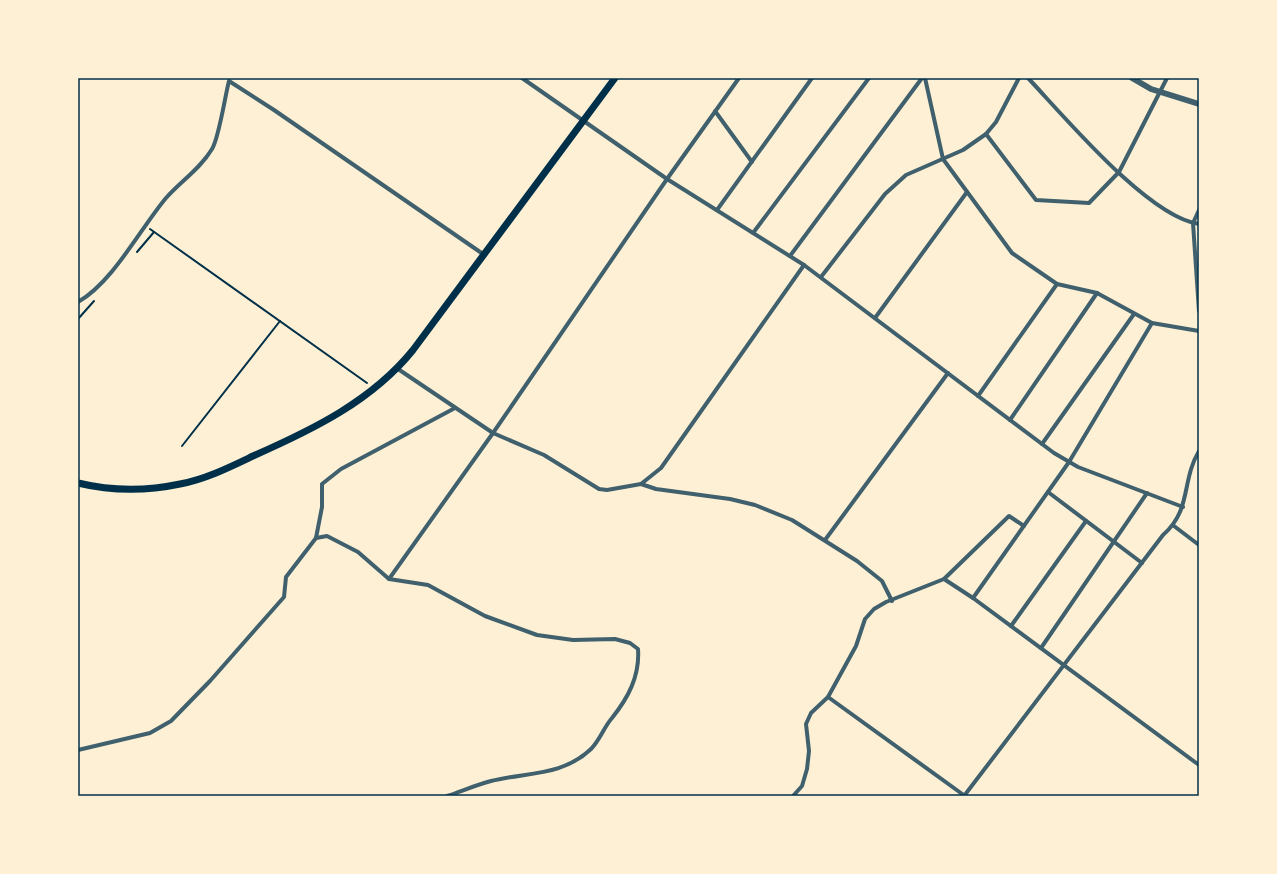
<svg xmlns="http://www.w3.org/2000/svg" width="1277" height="874" viewBox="0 0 1277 874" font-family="Jost,sans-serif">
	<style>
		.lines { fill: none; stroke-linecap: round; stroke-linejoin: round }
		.path { stroke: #003049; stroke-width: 2 }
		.minor { stroke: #3f606c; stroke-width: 4 }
		.tertiary { stroke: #3f606c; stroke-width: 6 }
		.secondary { stroke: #003049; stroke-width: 7 }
		.neatline { fill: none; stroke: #003049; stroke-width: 1.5 }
	</style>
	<rect width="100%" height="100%" fill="#fdf0d5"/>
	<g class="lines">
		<g class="path">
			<polyline points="150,229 367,383"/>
			<polyline points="137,252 154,232"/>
			<polyline points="78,319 94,301"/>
			<polyline points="182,446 280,321"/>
		</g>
		<g class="minor">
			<polyline points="522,78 667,179 804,265 1054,453 1078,467 1183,507"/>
			<polyline points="925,78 943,159 1012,253 1057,284 1097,293 1152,323 1199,331"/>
			<path d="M1028,78C1064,116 1148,217 1199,224"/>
			<polyline points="715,111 752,162"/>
			<polyline points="986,134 1036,200 1089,203 1119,172 1167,78"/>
			<polyline points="717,210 812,78"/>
			<polyline points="1199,210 1193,223 1199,311"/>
			<polyline points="753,233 869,78"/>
			<polyline points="790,256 922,78"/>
			<polyline points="821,277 885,194 906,175 963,150 986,134 996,122 1019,78"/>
			<path d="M78,302C113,282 140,229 166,198C181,181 200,169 212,149C219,138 225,96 229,81L274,110L483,254"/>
			<polyline points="875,318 967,192"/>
			<polyline points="398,369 493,433 544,455 599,489 607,490 641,484 661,468 804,265"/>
			<polyline points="978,396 1057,284"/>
			<polyline points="1010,420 1097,293"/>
			<polyline points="1042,444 1134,314"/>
			<polyline points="641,484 656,489 730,499 755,505 792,520 857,561 882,581 892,601"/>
			<polyline points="1048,492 1142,563"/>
			<polyline points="1174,526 1199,545"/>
			<polyline points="316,538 322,507 322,484 341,469 455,408"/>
			<polyline points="825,540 948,373"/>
			<polyline points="389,579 493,433 667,179 739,78"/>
			<polyline points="944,579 1009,516 1024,526"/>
			<polyline points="973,598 1069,462 1152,323"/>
			<polyline points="1011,626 1086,521"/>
			<polyline points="1041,648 1147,493"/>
			<polyline points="828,697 965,796"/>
			<path d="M78,750L150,733L171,721L210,681L284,597L286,577L316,538L327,536L358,552L389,579L428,585L485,616L537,635L573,640L615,639L630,643L638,649C640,676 628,698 612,718C604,727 600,740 591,749C563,776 527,772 491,781C476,785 462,791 447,796"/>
			<polyline points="793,796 802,786 807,769 809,751 806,724 811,713 828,697 856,646 865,619 874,609 886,602 944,579 973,598 1199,765"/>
			<path d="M964,796L1163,535C1192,510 1181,481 1199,451"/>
		</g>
		<polyline class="tertiary" points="1132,78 1151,89 1199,104"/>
		<path class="secondary" d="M78,483C111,491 147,491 180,484C206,479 230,467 253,456C312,430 372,401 413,350L615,78"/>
	</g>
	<rect width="1277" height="874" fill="none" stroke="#fdf0d5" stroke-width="158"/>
	<rect x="79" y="79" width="1119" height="716" class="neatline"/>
</svg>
